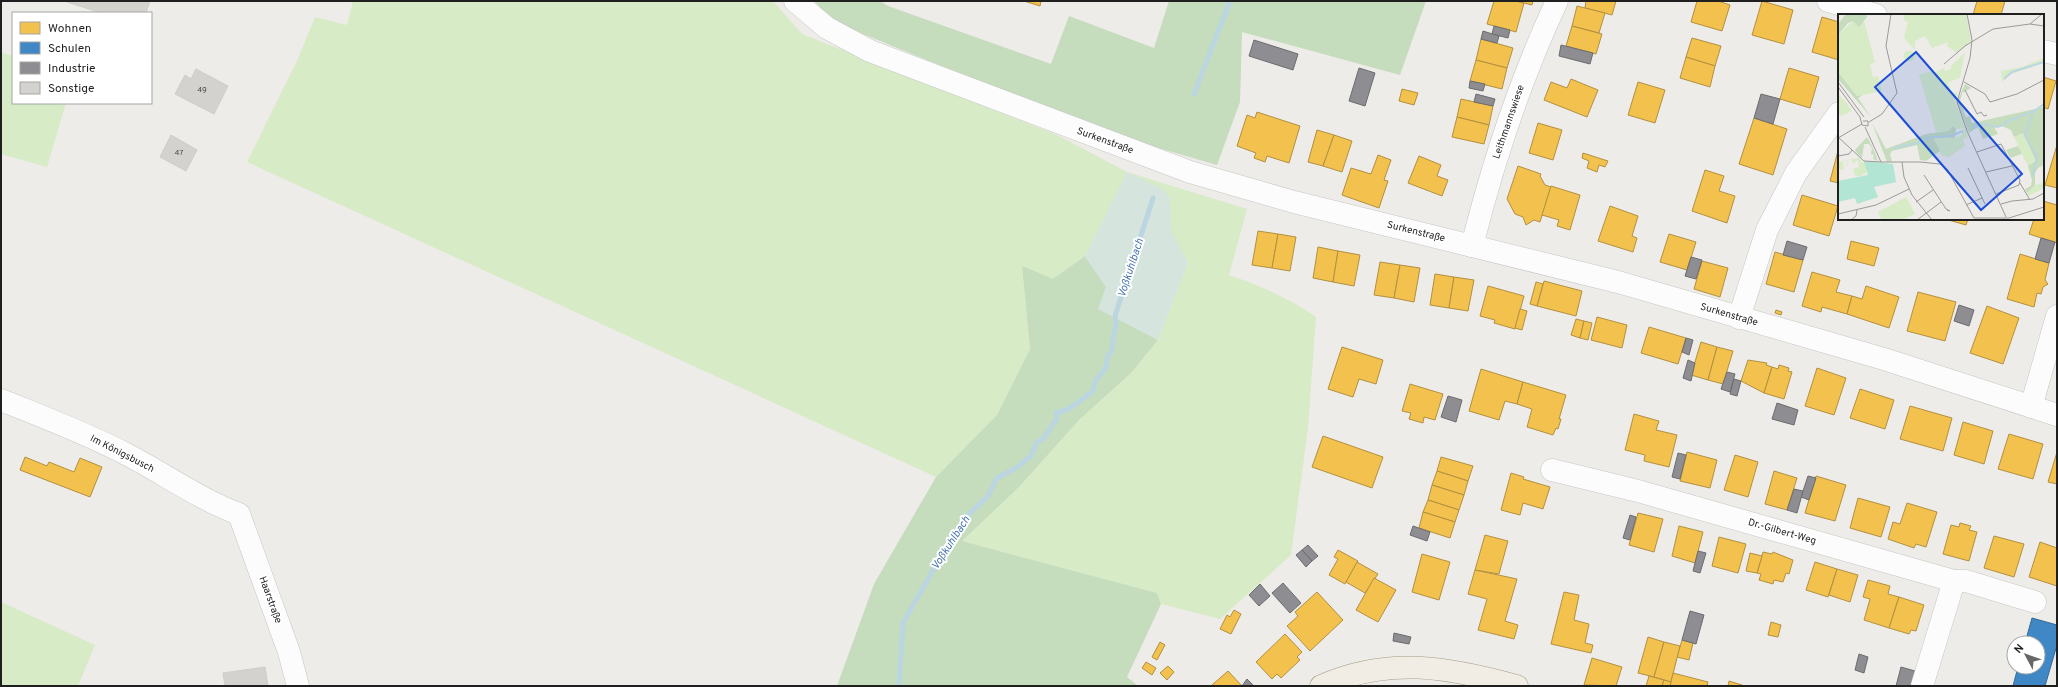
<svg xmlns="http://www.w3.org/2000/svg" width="2058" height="687" viewBox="0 0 2058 687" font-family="Overpass,sans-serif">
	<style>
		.grass { fill: #d7ebc6 }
		.forest { fill: #c5dcbd }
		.wetland { fill: #d5e4dc }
		.homes { fill: #f2c14e; stroke: #b39040 }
		.schools { fill: #3f88c5; stroke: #356893 }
		.industry { fill: #8d8d92; stroke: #6c6c70 }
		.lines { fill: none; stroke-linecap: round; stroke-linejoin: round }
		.stream { stroke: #bbd6e1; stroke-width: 5 }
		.building { fill: #d4d2ce; stroke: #d0cdc9 }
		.minor-casing { stroke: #c6c6c4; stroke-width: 23 }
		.major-casing { stroke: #a49c84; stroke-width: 23 }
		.minor { stroke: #fcfcfc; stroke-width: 22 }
		.major { stroke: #f1ede5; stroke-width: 22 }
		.labels { text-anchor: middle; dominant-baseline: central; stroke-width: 4; stroke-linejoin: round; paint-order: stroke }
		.number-label { font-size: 8px; fill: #4c4c4b }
		.street-label { font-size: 10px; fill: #1f1f1f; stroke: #fff }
		.water-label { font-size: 11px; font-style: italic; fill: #4a76af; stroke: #fff }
		.inset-river { fill: none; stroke: #bbd6e1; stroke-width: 2 }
		.inset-road { fill: none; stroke: #9b9a98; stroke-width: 1 }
		.view { fill: #1d4ed8; fill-opacity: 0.15; stroke: #1d4ed8; stroke-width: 2 }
		.inset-edge { fill: none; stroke: #1f1f1f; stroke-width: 2 }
	</style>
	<rect width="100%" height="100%" fill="#edece8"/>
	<g class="grass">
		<path d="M353,1H773L802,34L1057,135L1127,172L1247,209L1229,275C1261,286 1289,298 1316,317L1308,428L1291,555L1220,619L1161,604L1157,593L962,541L1019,487L1079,420L1131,373L1158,340L1188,263L1170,231V199L1164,191L1127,173L1085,256L1053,279L1022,267L1030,349L997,415L936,477L247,162L297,61L315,17L347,25Z"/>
		<polygon points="1,52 13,56 13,103 66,103 47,167 1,154"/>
		<polygon points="1,602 95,645 78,686 1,686"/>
	</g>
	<g class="forest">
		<polygon points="815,1 880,1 888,6 1051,64 1069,16 1154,48 1169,1 1426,1 1400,75 1242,32 1240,102 1217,165 1107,133 831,21"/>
		<polygon points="1085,256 1106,287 1099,309 1158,340 1131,373 1079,420 1019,487 962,541 1157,593 1161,604 1127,677 1138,686 837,686 874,584 936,477 997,415 1030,349 1022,266 1053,279"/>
	</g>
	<polygon class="wetland" points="1127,172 1164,190 1170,199 1171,231 1188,263 1158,340 1098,309 1106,287 1085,256"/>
	<g class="homes">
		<polygon points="1024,1 1041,1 1040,6"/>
		<polygon points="1494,1 1516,1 1524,3 1516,32 1487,24"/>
		<polygon points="1516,1 1533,1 1532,5"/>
		<polygon points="1586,1 1616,1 1612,15 1585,8"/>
		<polygon points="1697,1 1718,1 1730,5 1722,31 1691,22"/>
		<polygon points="1762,1 1793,10 1784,44 1752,35"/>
		<polygon points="1977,1 2005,1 2001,15 1973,15"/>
		<polygon points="1577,6 1605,13 1599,33 1572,26"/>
		<polygon points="1822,17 1839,22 1839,60 1812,52"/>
		<polygon points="1572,26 1602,34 1596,54 1566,46"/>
		<polygon points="1692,38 1721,46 1715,66 1686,57"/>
		<polygon points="1481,39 1513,48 1507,68 1476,60"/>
		<polygon points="1686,57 1715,66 1710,87 1680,78"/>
		<polygon points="1476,60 1507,68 1502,89 1470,81"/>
		<polygon points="1789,68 1819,77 1810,108 1780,99"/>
		<polygon points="2043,77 2056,81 2048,109 2043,107"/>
		<polygon points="1571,79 1598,90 1587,117 1544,100 1551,82 1567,88"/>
		<polygon points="1638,82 1665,90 1655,123 1628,115"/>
		<polygon points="1402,89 1418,93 1414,105 1399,101"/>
		<polygon points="1461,99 1493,106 1489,125 1457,117"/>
		<polygon points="1257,112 1300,126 1289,163 1267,156 1265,162 1254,158 1256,153 1237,146 1247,115 1255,118"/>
		<polygon points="1457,117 1489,125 1484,144 1452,137"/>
		<polygon points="1754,118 1787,129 1773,175 1739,164"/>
		<polygon points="1538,123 1562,130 1553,160 1529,153"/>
		<polygon points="1317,130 1334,135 1323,166 1308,162"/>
		<polygon points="1334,135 1352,141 1342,172 1323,166"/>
		<polygon points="2057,145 2057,188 2045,185"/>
		<polygon points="1839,147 1839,183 1830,181"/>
		<polygon points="1583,153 1608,161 1605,167 1599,165 1597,172 1587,168 1589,161 1582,158"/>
		<polygon points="1378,155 1391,160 1384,180 1388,181 1379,208 1342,195 1351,168 1371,174"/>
		<polygon points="1419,156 1441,165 1437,176 1448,180 1442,196 1408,183"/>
		<polygon points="1518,166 1541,174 1540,176 1545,185 1551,187 1540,222 1534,220 1526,225 1523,217 1515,214 1507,199"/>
		<polygon points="1705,170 1724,176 1719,191 1735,196 1727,223 1692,211"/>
		<polygon points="1551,186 1580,195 1570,230 1557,226 1559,220 1542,215"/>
		<polygon points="1802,195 1838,206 1829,236 1793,225"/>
		<polygon points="2043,201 2057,205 2057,243 2029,234 2034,219 2043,219"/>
		<polygon points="1610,206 1638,216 1632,236 1637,238 1633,252 1598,241"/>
		<polygon points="1945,219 1968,219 1966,225"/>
		<polygon points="1258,231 1278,234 1272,268 1252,265"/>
		<polygon points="1278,234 1296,237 1290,271 1272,268"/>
		<polygon points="1669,234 1696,242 1687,270 1660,262"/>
		<polygon points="1851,241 1879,248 1874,266 1847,259"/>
		<polygon points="1318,247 1338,251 1333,282 1313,278"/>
		<polygon points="1338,251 1360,255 1354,286 1333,282"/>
		<polygon points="1775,252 1803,260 1794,292 1766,284"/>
		<polygon points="2020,254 2049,263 2045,280 2048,284 2043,287 2041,294 2037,293 2034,307 2007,299"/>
		<polygon points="1702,261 1728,268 1720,297 1694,289"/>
		<polygon points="1380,262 1400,265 1394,298 1374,295"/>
		<polygon points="1400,265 1420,268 1414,302 1394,298"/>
		<polygon points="1812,272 1840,280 1836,292 1852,296 1847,314 1822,307 1821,312 1802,306"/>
		<polygon points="1435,274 1454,277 1449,308 1430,305"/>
		<polygon points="1454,277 1474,280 1468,311 1449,308"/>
		<polygon points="1544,281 1582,291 1576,316 1537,306"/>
		<polygon points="1536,282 1543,284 1537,306 1530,304"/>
		<polygon points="1488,286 1524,296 1515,329 1494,323 1495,320 1480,316"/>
		<polygon points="1866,286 1899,297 1889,328 1847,314 1852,296 1862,299"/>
		<polygon points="1918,292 1956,302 1945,341 1907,331"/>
		<polygon points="1987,306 2019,318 2003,364 1970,353"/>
		<polygon points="1520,309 1527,311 1522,330 1515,328"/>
		<polygon points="1776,310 1782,312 1781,315 1775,313"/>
		<polygon points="1597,317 1627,325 1622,348 1591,340"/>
		<polygon points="1576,319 1584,321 1580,338 1571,335"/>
		<polygon points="1584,321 1592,323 1588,340 1580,338"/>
		<polygon points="1649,327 1686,338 1678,364 1641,353"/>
		<polygon points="1701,342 1717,347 1708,380 1691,375"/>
		<polygon points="1342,347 1383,360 1376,384 1359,379 1353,397 1328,389"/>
		<polygon points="1717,347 1733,351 1723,384 1708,380"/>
		<polygon points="1748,360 1767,363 1766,365 1772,367 1764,393 1741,381"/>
		<polygon points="1779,365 1789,368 1788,371 1792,372 1784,399 1764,393 1772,367 1778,369"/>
		<polygon points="1817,368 1846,378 1834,415 1805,406"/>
		<polygon points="1481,369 1523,382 1517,404 1505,401 1499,420 1469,411"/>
		<polygon points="1523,382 1566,395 1559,419 1561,419 1558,429 1556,428 1553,435 1527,427 1532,409 1517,404"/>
		<polygon points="1410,384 1443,394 1435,420 1424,417 1423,423 1409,419 1411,413 1402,411"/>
		<polygon points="1860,389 1894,400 1885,429 1850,418"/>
		<polygon points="1910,406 1952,418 1943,451 1900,439"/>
		<polygon points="1634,414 1659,421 1656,430 1677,435 1669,467 1644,461 1645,455 1625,450"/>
		<polygon points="1963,422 1993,431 1984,464 1954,455"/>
		<polygon points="2009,434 2043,444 2033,479 1998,469"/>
		<polygon points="1323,436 1383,457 1372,488 1312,467"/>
		<polygon points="1687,452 1717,460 1710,488 1680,481"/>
		<polygon points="2057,452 2057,484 2048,482"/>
		<polygon points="1735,455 1758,462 1748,497 1724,490"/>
		<polygon points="25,457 47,466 49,462 74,472 80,458 102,467 90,497 20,470"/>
		<polygon points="1441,457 1473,466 1468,481 1437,471"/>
		<polygon points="1437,471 1468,481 1464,495 1432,485"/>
		<polygon points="1774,471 1797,478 1787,510 1765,504"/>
		<polygon points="1511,473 1524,477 1523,479 1550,487 1543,509 1523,503 1520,515 1501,510"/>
		<polygon points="1816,476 1846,485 1835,521 1805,513"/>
		<polygon points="1432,485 1464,495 1459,510 1428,500"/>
		<polygon points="1858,498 1890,507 1881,537 1850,528"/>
		<polygon points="1428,500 1459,510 1455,522 1423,512"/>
		<polygon points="1907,503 1937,512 1926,547 1916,544 1914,548 1888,539 1893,522 1900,524"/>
		<polygon points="1423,512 1455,522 1450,538 1419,528"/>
		<polygon points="1638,513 1663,519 1654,552 1629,545"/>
		<polygon points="1960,523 1971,526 1969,530 1977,532 1969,561 1943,554 1951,525 1959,527"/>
		<polygon points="1679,526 1703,532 1695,563 1672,556"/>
		<polygon points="1485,535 1508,541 1499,574 1475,570"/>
		<polygon points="1994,536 2024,544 2014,577 1984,568"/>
		<polygon points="1719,537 1746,544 1738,573 1712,566"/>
		<polygon points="2040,542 2057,548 2057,586 2029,577"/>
		<polygon points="1338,550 1358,561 1345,584 1329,575 1338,559 1334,557"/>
		<polygon points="1763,552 1772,554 1773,552 1793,560 1789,574 1786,573 1783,582 1774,580 1773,584 1759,580 1761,574 1757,573"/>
		<polygon points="1750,553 1762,556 1757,573 1746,571"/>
		<polygon points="1422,554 1450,562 1439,600 1412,592"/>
		<polygon points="1357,562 1378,574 1365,593 1346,582"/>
		<polygon points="1815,562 1837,569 1828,597 1806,590"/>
		<polygon points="1837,569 1858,575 1850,602 1829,595"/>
		<polygon points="1475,570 1517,579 1505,621 1518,625 1514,639 1478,630 1487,599 1468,594"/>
		<polygon points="1374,578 1396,590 1378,622 1356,610"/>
		<polygon points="1868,580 1890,586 1888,594 1899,597 1889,628 1864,620 1870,599 1863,597"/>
		<polygon points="1317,592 1343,620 1310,651 1287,626 1298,616 1295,612"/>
		<polygon points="1564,592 1579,595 1574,620 1589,624 1585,643 1593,645 1591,653 1551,644"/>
		<polygon points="1899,597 1924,605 1916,631 1911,630 1909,634 1889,628"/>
		<polygon points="1234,610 1241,614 1231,634 1220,629 1227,615 1230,617"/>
		<polygon points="1771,622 1781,625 1778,637 1768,635"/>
		<polygon points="1285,634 1302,652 1297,657 1300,660 1281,678 1277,674 1272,679 1256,662"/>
		<polygon points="1648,637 1664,642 1654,677 1638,673"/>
		<polygon points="1682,640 1693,643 1689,660 1677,657"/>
		<polygon points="1160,642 1165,645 1157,660 1152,657"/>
		<polygon points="1664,642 1680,646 1671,682 1654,677"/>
		<polygon points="1592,658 1622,667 1616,686 1584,685"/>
		<polygon points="1146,662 1156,668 1152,675 1142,668"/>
		<polygon points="1168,666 1174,672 1167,680 1160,673"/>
		<polygon points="1228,671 1242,686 1213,686 1212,685"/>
		<polygon points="1673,673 1708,682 1707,686 1670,686"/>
		<polygon points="1649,676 1664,680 1662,686 1646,686"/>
		<polygon points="1664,680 1671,682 1670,686 1662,686"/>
		<polygon points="1729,681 1745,686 1728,686"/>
	</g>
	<polygon class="schools" points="2032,618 2057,625 2057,645 2045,686 2013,686 2018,667 2038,667 2038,643 2025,643"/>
	<g class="industry">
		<polygon points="1494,26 1510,30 1508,38 1492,34"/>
		<polygon points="1483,31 1499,36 1497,43 1481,39"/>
		<polygon points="1254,40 1298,54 1293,70 1249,56"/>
		<polygon points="1561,45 1593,53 1590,64 1559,56"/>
		<polygon points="1359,68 1375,73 1365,106 1349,101"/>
		<polygon points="1470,81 1485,84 1483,91 1469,88"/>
		<polygon points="1476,94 1495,99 1493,106 1474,102"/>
		<polygon points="1761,94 1780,99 1773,124 1754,118"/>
		<polygon points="2041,238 2055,242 2049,263 2035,259"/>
		<polygon points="1787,241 1807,247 1803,260 1783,255"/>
		<polygon points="1691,257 1702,260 1696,279 1685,276"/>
		<polygon points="1959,305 1974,310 1969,326 1954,321"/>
		<polygon points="1686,338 1693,340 1689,355 1682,352"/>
		<polygon points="1688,360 1695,363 1691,381 1683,378"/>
		<polygon points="1727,372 1735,374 1730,392 1721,389"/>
		<polygon points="1734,379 1741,381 1737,396 1730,394"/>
		<polygon points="1448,396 1462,400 1456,422 1441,417"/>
		<polygon points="1777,403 1798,410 1794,425 1772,419"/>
		<polygon points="1678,453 1686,455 1680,479 1672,477"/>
		<polygon points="1808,476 1816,478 1809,500 1801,497"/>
		<polygon points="1794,489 1803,491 1797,513 1787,510"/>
		<polygon points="1630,515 1636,517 1630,540 1623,538"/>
		<polygon points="1413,526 1430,532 1427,541 1410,535"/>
		<polygon points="1308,545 1318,556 1312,561 1302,550"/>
		<polygon points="1302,550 1312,561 1306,567 1296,555"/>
		<polygon points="1698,551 1706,553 1700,573 1693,571"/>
		<polygon points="1283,583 1301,603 1290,613 1272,593"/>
		<polygon points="1260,584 1270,596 1259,606 1249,595"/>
		<polygon points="1690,611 1704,615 1696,644 1682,640"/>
		<polygon points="1394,633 1411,637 1409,644 1393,641"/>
		<polygon points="1859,654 1868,657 1864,673 1855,670"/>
		<polygon points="1901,667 1915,671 1911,686 1896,686"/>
		<polygon points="1247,679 1254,686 1242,686"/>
	</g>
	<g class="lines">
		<g class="stream">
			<polyline points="1194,94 1230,1"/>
			<path d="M899,686L903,623L945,549L966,517L988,496L997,478L1016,468L1031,456L1036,443C1050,436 1047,429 1057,419L1056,413L1069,409L1093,391L1095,382L1106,367L1108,355L1111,353L1116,324L1115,316L1153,198"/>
		</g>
	</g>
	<g class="building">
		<polygon points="64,1 150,1 146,13 101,13"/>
		<polygon points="196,69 228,86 214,114 175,94 185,75 191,79"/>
		<polygon points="171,135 197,150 186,171 160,157"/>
		<polygon points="265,667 268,686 225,686 223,673"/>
	</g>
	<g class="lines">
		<defs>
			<g id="minor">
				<polyline points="795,1 827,28 870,51 1190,172 1294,202 1618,282 1884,359 2057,415"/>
				<polyline points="1828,1 1876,15"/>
				<polyline points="2043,51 2057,54"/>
				<path d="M1472,246C1493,162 1520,80 1557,1"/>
				<polyline points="1739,318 1767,230 1796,173 1839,113"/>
				<path d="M1,400C43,417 86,433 126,454C165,474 197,498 239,514L289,652L298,686"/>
				<polyline points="2031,407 2057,316"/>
				<polyline points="1552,470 1638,491 1954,581 1966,581 2035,602"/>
				<polyline points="1922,686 1954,581"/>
			</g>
			<path id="major" d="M1321,686C1389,656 1448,667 1517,686"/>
		</defs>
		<use href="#minor" class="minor-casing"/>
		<use href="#major" class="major-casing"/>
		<use href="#minor" class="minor"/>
		<use href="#major" class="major"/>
	</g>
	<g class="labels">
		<g class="number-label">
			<text x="202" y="90">49</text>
			<text x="179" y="153">47</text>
		</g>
		<g class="street-label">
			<text transform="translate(1509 122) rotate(-71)">Leithmannswiese</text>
			<text transform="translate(1105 141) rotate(20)">Surkenstraße</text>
			<text transform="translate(1416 232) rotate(14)">Surkenstraße</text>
			<text transform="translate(1729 315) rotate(16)">Surkenstraße</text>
			<text transform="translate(122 454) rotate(27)">Im Königsbusch</text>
			<text transform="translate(1782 532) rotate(16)">Dr.-Gilbert-Weg</text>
			<text transform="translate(270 600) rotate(70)">Haarstraße</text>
		</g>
		<g class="water-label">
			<text transform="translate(1131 268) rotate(-72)">Voßkuhlbach</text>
			<text transform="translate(951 543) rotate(-57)">Voßkuhlbach</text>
		</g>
	</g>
	<g transform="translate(1838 14)">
		<rect width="206" height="206" fill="#edece8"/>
		<path d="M66,0H128L133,27L119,39L109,32L110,28L94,34L87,22L77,27V36L66,24L70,8L66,6ZM15,7L21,13L26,7L37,48L32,50L35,63L40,62L44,77L19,82L0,58V21ZM65.5 42a5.5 5.5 0 1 1 11 0a5.5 5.5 0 1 1-11 0ZM127,38L122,64L110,68L114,79L120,78L117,87L130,123L125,125L127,132L111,143L104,142L95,123L117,124L123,122L126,114L118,115L115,113L110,117L98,118L81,61L93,57L94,60L106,54L107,57L113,55V52ZM206,44V48L173,60L164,68L163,57L184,53ZM0,80L8,88L14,97L3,102L0,99ZM185,119L198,147L190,152L176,123ZM21,144L24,147L21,149L27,148L29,158L23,162H17L15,155L21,153L20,146L15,150L14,146L9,147L10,154L8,147H5L6,155L3,156L0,152V148ZM205,169L206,174L191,182L189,179L197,171ZM68,183L77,200L64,206H41L43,204L40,198Z" fill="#d7ebc6"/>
		<path d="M8,0H28L29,3L21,13L15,7L10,9L0,21V10ZM0,58L19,82L25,81L20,84L33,103L0,65ZM127,70L133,74L124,79L122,88L128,103L132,102L134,109L206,93V151L200,154L197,159V171L189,179L187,175L193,172L194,166L190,152L198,147L185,119L176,123L173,116L164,112L156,113L160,120L145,125L140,113L131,119L119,88ZM34,109L48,135L88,120L110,117L115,112L118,115L117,124L95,123L102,137L88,147L82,146L79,131L54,137L52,140L54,147L49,148ZM29,123L34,132L40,147L35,145L36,141L33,140L34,134L31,130H26L24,144L18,138L17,136ZM180,132L184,140L172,144L168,136Z" fill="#c5dcbd"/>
		<path d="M26,147L55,150L58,168L36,173L42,188L40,183L19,190L17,184L0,188V167L30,161Z" fill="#b2e5d3"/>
		<path class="inset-river" d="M166,65L174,58L206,48M195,99L187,121L199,144L195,161M134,114L145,110L159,113L166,111L167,108L196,97L206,90M55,134L80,129L87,124L113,122L125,117"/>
		<path class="inset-road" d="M129,0L134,26L132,44L119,88L129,117L168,203M192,10L204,0M106,50L127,32L155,15L192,10L206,12M0,68L26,103M126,68L147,80L152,88L179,80L206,66M0,73L22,103L24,111L30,112V107H25M127,76L139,100L143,98L146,102L149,101M31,108L44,100L59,79L48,32L53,0M27,113L43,148H82L102,150L109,155L136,204H171L206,193M0,123L26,147L43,148M0,124L24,110M139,138L163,130L182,166L181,171L158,180M0,142L11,140L14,136M64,148L66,163L74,181L94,206M130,154L147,190M148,158L174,152M86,161L108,195L112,197L109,196M182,169L192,186M78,188L95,176M163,190L174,187L195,185L206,179M128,191L144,184M0,200L38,191L71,175M13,206L18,202L19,196M79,206L103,188"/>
		<path class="view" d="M78,38L184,160L143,196L37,73Z"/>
		<rect width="206" height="206" class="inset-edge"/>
	</g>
	<rect width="2058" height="687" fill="none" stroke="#1f1f1f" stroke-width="4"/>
	<rect x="12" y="12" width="140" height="92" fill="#ffffff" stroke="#a5a5a5"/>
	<rect x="20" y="22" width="20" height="12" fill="#f2c14e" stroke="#a5a5a5"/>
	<text x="48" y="32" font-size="12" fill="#1f1f1f">Wohnen</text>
	<rect x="20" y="42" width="20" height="12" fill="#3f88c5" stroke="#a5a5a5"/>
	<text x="48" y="52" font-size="12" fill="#1f1f1f">Schulen</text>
	<rect x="20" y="62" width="20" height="12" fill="#8d8d92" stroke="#a5a5a5"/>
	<text x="48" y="72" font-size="12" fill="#1f1f1f">Industrie</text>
	<rect x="20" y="82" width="20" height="12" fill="#d4d2ce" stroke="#a5a5a5"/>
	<text x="48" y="92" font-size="12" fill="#1f1f1f">Sonstige</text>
	<g transform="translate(2026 655) rotate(311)"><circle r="19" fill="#ffffff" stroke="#a5a5a5"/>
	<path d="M0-3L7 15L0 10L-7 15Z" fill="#676765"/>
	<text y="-6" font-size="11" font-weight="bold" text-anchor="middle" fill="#1f1f1f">N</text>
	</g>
</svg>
